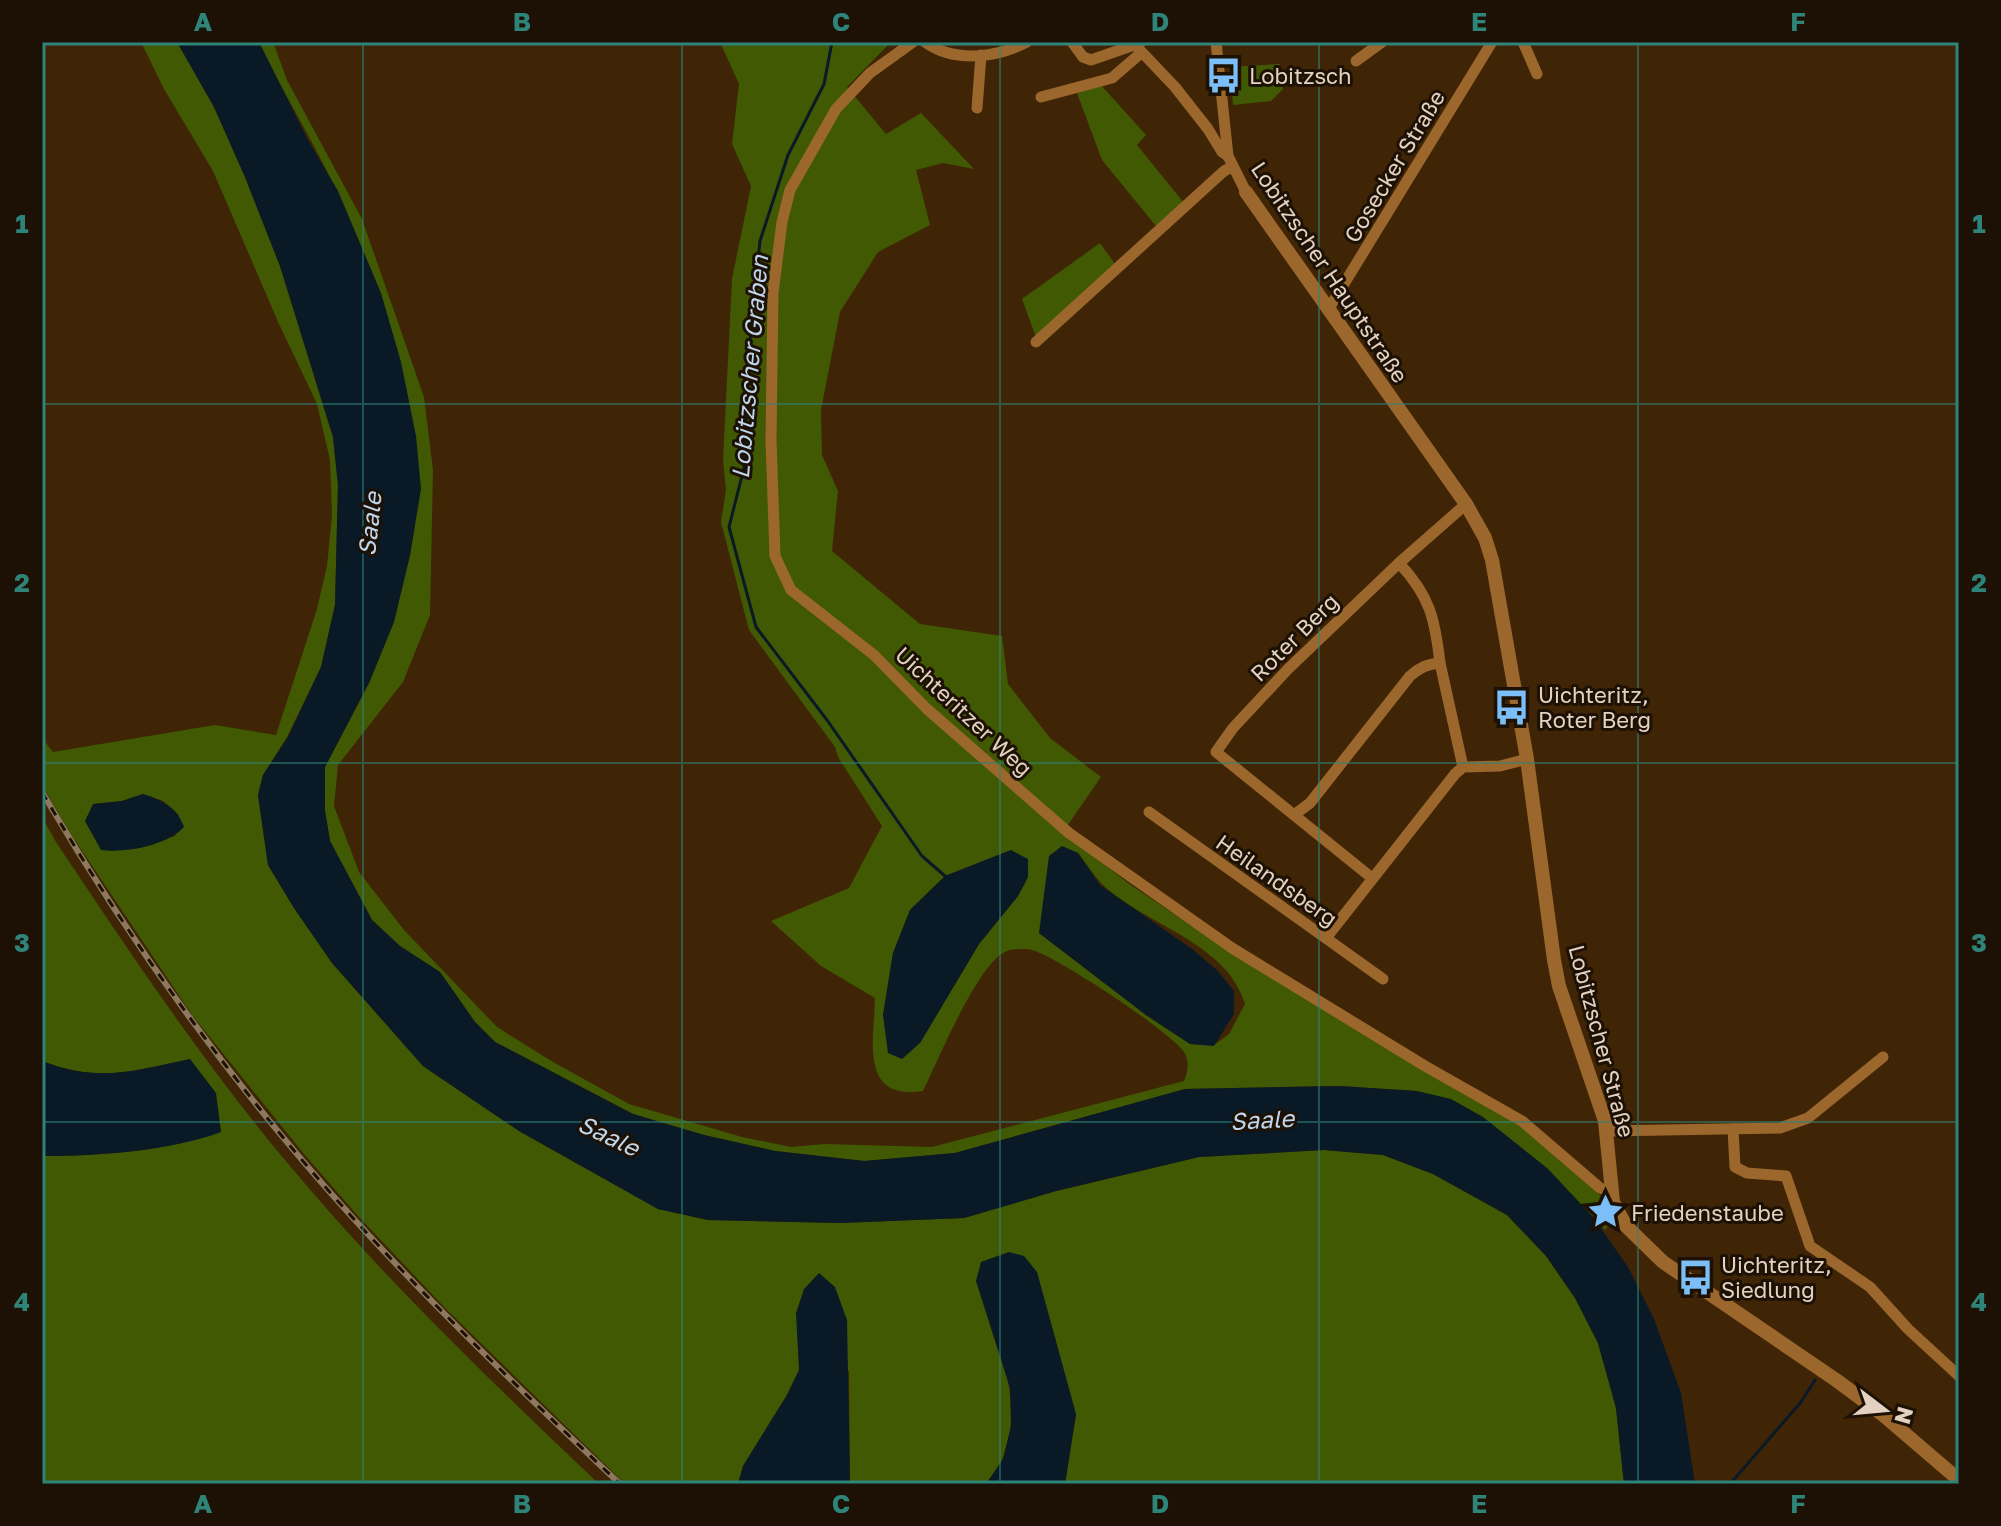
<svg xmlns="http://www.w3.org/2000/svg" width="2001" height="1526" viewBox="0 0 2001 1526" font-family="'Golos Text',sans-serif">
	<style>
		.green { fill: #405902; fill-rule: evenodd }
		.water { fill: #0a1926 }
		.lines { fill: none; stroke-linecap: round; stroke-linejoin: round }
		.stream { stroke: #0a1926; stroke-width: 3 }
		.minor { stroke: #9c672c; stroke-width: 11 }
		.tertiary { stroke: #9c672c; stroke-width: 14 }
		.rail-casing { stroke: #8e7960; stroke-width: 6 }
		.rail { stroke: #1d1105; stroke-width: 3; stroke-dasharray: 9; stroke-linecap: butt }
		.grid { fill: none; stroke: #2f847a; stroke-width: 2; stroke-opacity: 0.55 }
		.labels { text-anchor: middle; dominant-baseline: central; stroke-width: 6; stroke-linejoin: round; paint-order: stroke }
		.poi-label { font-size: 22px; fill: #e3d2c1; stroke: #1d1105; text-anchor: start }
		.street-label { font-size: 22px; fill: #e3d2c1; stroke: #1d1105 }
		.water-label { font-size: 24px; font-style: italic; fill: #bed5eb; stroke: #1d1105 }
		.neatline { fill: none; stroke: #2f847a; stroke-width: 3 }
		.grid-label { font-size: 26px; text-anchor: middle; font-weight: bold; fill: #2f847a }
	</style>
	<rect width="100%" height="100%" fill="#3f2505"/>
	<g class="green">
		<path d="M141,42H177L214,107L245,177L280,266L333,437L338,485L335,605L321,667L287,737L263,775L258,795L268,865L294,908L332,963L423,1066L519,1131L658,1209L708,1220L840,1223L964,1218L1056,1191L1199,1157L1324,1150L1383,1155L1433,1174L1507,1215L1546,1256L1575,1298L1598,1343L1616,1408L1624,1484H1065L1076,1414L976,1281C995,1336 1026,1399 1003,1457C1000,1467 992,1476 986,1484H850L849,1371L799,1348V1370L787,1395L743,1466L738,1484H625L447,1310L358,1216L304,1154L192,1015L70,833L42,785V738L53,752L215,725L276,735L317,609L327,566L332,515L330,460L317,404L279,324L213,171L164,89ZM143,794L163,801L179,815L175,836L141,846L110,851L93,804L122,801Z"/>
		<path d="M259,42H273L287,80L362,219L424,397L433,470L430,615L403,682L338,765L334,806L359,872L404,930L497,1027L553,1062L629,1104L742,1137L791,1147L825,1144L932,1147L1184,1081C1188,1071 1190,1061 1184,1052C1171,1032 1056,956 1032,950C1026,948 1012,949 1007,951C978,962 938,1061 923,1091C859,1101 874,1040 875,998L821,966L771,921L849,888L882,826L838,757L835,747L749,630L721,522L726,490L723,460L732,279L751,186L732,144L739,84L720,42H891L847,87L886,134L921,113L974,169L943,163L916,170L930,225L878,252L840,312L821,410L822,455L838,491L832,551L920,624L1002,636L1008,684L1050,738L1101,777L1063,832L1128,883L1230,952L1519,1125L1609,1203L1615,1218L1605,1230L1547,1168L1417,1091L1339,1086L1185,1089L955,1153L864,1161L775,1151L704,1135L633,1114L495,1042L475,1022L440,972L400,946L372,920L330,841L325,811V767L369,683L394,621L410,555L415,525L352,226C327,162 288,104 259,42ZM1011,850L1028,877L1018,896L979,944L920,1043L883,1015L893,953L910,910L945,876ZM1078,853C1086,863 1093,874 1101,883C1145,926 1226,941 1245,1004L1229,1034L1214,1045L1190,1044L1146,1015L1039,933Z"/>
		<polygon points="1280,64 1283,89 1271,101 1233,105 1230,67"/>
		<polygon points="1100,84 1146,135 1137,145 1184,203 1156,226 1102,160 1077,93"/>
		<polygon points="1100,243 1115,264 1036,337 1022,299"/>
		<path d="M42,817L56,842C130,953 204,1064 290,1166C385,1280 492,1382 599,1484H42V1156C97,1156 171,1151 221,1131L190,1059C132,1071 100,1083 42,1061V865L44,855Z"/>
	</g>
	<g class="water">
		<polygon points="177,42 259,42 308,140 338,191 381,293 401,362 416,436 421,489 410,555 394,622 369,683 325,767 325,811 330,841 372,920 400,946 440,972 475,1022 495,1042 633,1114 704,1135 775,1151 864,1161 955,1153 1185,1089 1339,1086 1417,1091 1451,1099 1483,1117 1547,1168 1593,1217 1628,1267 1654,1319 1681,1393 1695,1484 1624,1484 1616,1408 1598,1343 1575,1298 1546,1256 1507,1215 1433,1174 1383,1155 1324,1150 1199,1157 1056,1191 964,1218 840,1223 708,1220 658,1209 519,1131 423,1066 332,963 294,908 268,865 258,795 263,775 288,737 321,667 335,605 338,485 333,437 280,266 245,177 214,107"/>
		<path d="M143,794C162,800 177,807 184,827C166,846 126,853 101,850L85,821L93,804L122,801Z"/>
		<polygon points="1062,846 1078,853 1100,885 1192,949 1218,971 1234,991 1234,1014 1214,1046 1190,1044 1146,1015 1039,933 1049,856"/>
		<polygon points="1011,850 1028,859 1028,877 1018,896 979,944 920,1043 902,1059 888,1053 883,1015 893,953 910,910 945,876"/>
		<path d="M190,1059L216,1093L221,1132C170,1151 97,1156 42,1156V1061C98,1083 133,1071 190,1059Z"/>
		<polygon points="1009,1252 1024,1256 1037,1272 1076,1414 1065,1484 986,1484 1003,1459 1011,1426 1010,1388 976,1281 981,1262"/>
		<polygon points="819,1273 835,1287 847,1320 850,1484 738,1484 743,1466 787,1395 799,1370 796,1313 804,1289"/>
	</g>
	<g class="lines">
		<g class="stream">
			<polyline points="832,42 824,84 788,155 760,241 750,340 744,468 729,527 756,627 827,720 922,856 945,876"/>
			<polyline points="1730,1484 1801,1402 1815,1380"/>
		</g>
		<g class="minor">
			<polyline points="913,42 870,73 836,109 790,190 782,222 773,293 771,440 775,556 791,590 874,655 927,709 1069,833 1232,948 1425,1066 1522,1121 1600,1188 1611,1192"/>
			<path d="M925,42C954,63 997,58 1027,42"/>
			<polyline points="1072,42 1083,57 1091,60 1140,43"/>
			<polyline points="1216,42 1228,156 1246,192"/>
			<polyline points="1523,42 1537,74"/>
			<polyline points="1135,45 1175,87 1208,129 1222,152 1228,156"/>
			<polyline points="1356,61 1382,42"/>
			<polyline points="1041,97 1112,78 1141,53"/>
			<polyline points="977,108 981,55"/>
			<polyline points="1328,310 1492,42"/>
			<polyline points="1036,342 1224,171 1232,167"/>
			<polyline points="1399,563 1466,504"/>
			<polyline points="1149,812 1383,979"/>
			<path d="M1294,815L1310,803L1410,676C1419,668 1427,664 1440,663L1463,767"/>
			<path d="M1372,878L1216,752L1233,728L1288,669L1399,563C1430,596 1435,619 1440,663"/>
			<polyline points="1326,938 1455,774 1463,767 1500,766 1527,759"/>
			<polyline points="1733,1129 1735,1167 1747,1173 1786,1176 1810,1246 1870,1287 1908,1329 1959,1376"/>
			<polyline points="1607,1131 1780,1128 1808,1118 1883,1057"/>
		</g>
		<polyline class="tertiary" points="1246,192 1466,504 1485,538 1492,560 1527,759 1554,960 1559,986 1605,1121 1613,1202 1626,1226 1663,1262 1836,1380 1882,1414 1959,1480"/>
		<defs>
			<path id="rail" d="M42,792C131,944 235,1088 353,1218C438,1311 529,1398 620,1484"/>
		</defs>
		<use href="#rail" class="rail-casing"/>
		<use href="#rail" class="rail"/>
	</g>
	<path class="grid" d="M363,42V1484M682,42V1484M1000,42V1484M1319,42V1484M1638,42V1484M42,404H1959M42,763H1959M42,1122H1959"/>
	<defs>
		<symbol id="bus-bare" viewBox="-9 -9 18 18"><path d="M-5-6H5V4H4V6H2V4H-2V6H-4V4H-5ZM-3.5-4V0h7V-4ZM-3.5 1.2v1.5H-2V1.2ZM2 1.2v1.5H3.5V1.2Z" fill="#7bbef8" stroke="#1d1105" stroke-width="2.5" paint-order="stroke"/></symbol>
		<symbol id="sight-bare" viewBox="-9 -9 18 18"><path d="M0-6L1.8-2.2L6-1.7L2.9 1.2L3.7 5.4L0 3.3L-3.7 5.4L-2.9 1.2L-6-1.7L-1.8-2.2Z" fill="#7bbef8" stroke="#1d1105" stroke-width="2.5" paint-order="stroke"/></symbol>
	</defs>
	<g fill-rule="evenodd">
		<use href="#bus-bare" x="1198" y="50" width="51" height="51"/>
		<use href="#bus-bare" x="1486" y="682" width="51" height="51"/>
		<use href="#sight-bare" x="1580" y="1186" width="51" height="51"/>
		<use href="#bus-bare" x="1670" y="1252" width="51" height="51"/>
	</g>
	<g class="labels">
		<g class="poi-label">
			<text x="1249" y="75">Lobitzsch</text>
			<text x="1538" y="694">Uichteritz,<tspan x="1538" dy="25">Roter Berg</tspan></text>
			<text x="1631" y="1212">Friedenstaube</text>
			<text x="1721" y="1264">Uichteritz,<tspan x="1721" dy="25">Siedlung</tspan></text>
		</g>
		<g class="street-label">
			<text transform="translate(1394 166) rotate(-59)">Gosecker Straße</text>
			<text transform="translate(1330 272) rotate(56)">Lobitzscher Hauptstraße</text>
			<text transform="translate(1294 637) rotate(-45)">Roter Berg</text>
			<text transform="translate(964 711) rotate(43)">Uichteritzer Weg</text>
			<text transform="translate(1277 880) rotate(35)">Heilandsberg</text>
			<text transform="translate(1602 1041) rotate(75)">Lobitzscher Straße</text>
		</g>
		<g class="water-label">
			<text transform="translate(749 367) rotate(-85)">Lobitzscher Graben</text>
			<text transform="translate(369 524) rotate(-84)">Saale</text>
			<text transform="translate(1262 1119) rotate(-3)">Saale</text>
			<text transform="translate(609 1135) rotate(25)">Saale</text>
		</g>
	</g>
	<rect width="2001" height="1526" fill="none" stroke="#1d1105" stroke-width="88"/>
	<g transform="translate(1885 1410) rotate(106)" stroke="#1d1105" stroke-width="6" paint-order="stroke">
	<path d="M0-6L14 30L0 20L-14 30Z" fill="#e3d2c1"/>
	<text y="-12" font-size="22" font-weight="bold" text-anchor="middle" fill="#e3d2c1">N</text>
	</g>
	<rect x="44" y="44" width="1913" height="1438" class="neatline"/>
	<g class="grid-label">
		<text x="203" y="31">A</text>
		<text x="522" y="31">B</text>
		<text x="841" y="31">C</text>
		<text x="1160" y="31">D</text>
		<text x="1479" y="31">E</text>
		<text x="1798" y="31">F</text>
		<text x="22" y="233">1</text>
		<text x="1979" y="233">1</text>
		<text x="22" y="592">2</text>
		<text x="1979" y="592">2</text>
		<text x="22" y="952">3</text>
		<text x="1979" y="952">3</text>
		<text x="22" y="1311">4</text>
		<text x="1979" y="1311">4</text>
		<text x="203" y="1513">A</text>
		<text x="522" y="1513">B</text>
		<text x="841" y="1513">C</text>
		<text x="1160" y="1513">D</text>
		<text x="1479" y="1513">E</text>
		<text x="1798" y="1513">F</text>
	</g>
</svg>
